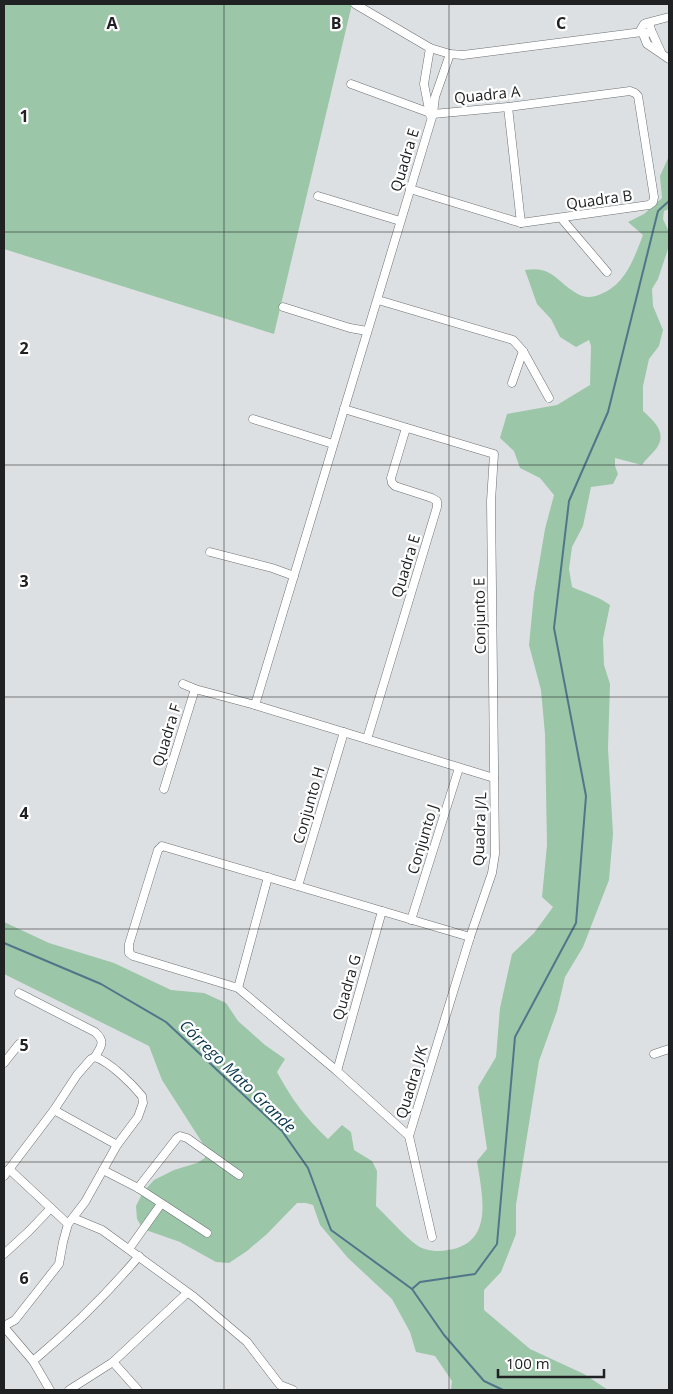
<svg xmlns="http://www.w3.org/2000/svg" width="673" height="1394" viewBox="0 0 673 1394" font-family="'Open Sans',sans-serif">
	<style>
		.green { fill: #9bc6a8 }
		.lines { fill: none; stroke-linecap: round; stroke-linejoin: round }
		.stream { stroke: #50768a; stroke-width: 2 }
		.minor-casing { stroke: #6d7072; stroke-width: 9 }
		.minor { stroke: #fff; stroke-width: 8 }
		.grid { fill: none; stroke: #202122; stroke-width: 1; stroke-opacity: 0.55 }
		.labels { text-anchor: middle; dominant-baseline: central; stroke-width: 4.5; stroke-linejoin: round; paint-order: stroke }
		.street-label { font-size: 15px; fill: #202122; stroke: #fff }
		.water-label { font-size: 16px; font-style: italic; fill: #07374b; stroke: #fff }
		.grid-label { font-size: 16px; text-anchor: middle; font-weight: bold; fill: #202122; stroke: #fff; stroke-width: 4.5; stroke-linejoin: round; paint-order: stroke }
	</style>
	<rect width="100%" height="100%" fill="#dde0e3"/>
	<g class="green">
		<polygon points="4,4 352,4 274,334 4,249"/>
		<path d="M669,156V209L664,211L663,219L669,232L668,249L658,279L652,289L653,306L663,330L659,346L649,359L643,386V411C654,421 668,433 656,449C651,455 646,459 642,465L615,458V466L618,474L613,484L591,487L583,526L572,547L569,569L572,587C585,593 598,596 610,605L603,639L604,665L610,684L608,748L613,834L609,880L583,947L565,977L557,1011L539,1061L516,1205V1234L501,1272L484,1290V1310L530,1349L584,1374L608,1390H451L452,1381L435,1356L416,1352L410,1332L392,1299L348,1258L320,1225L313,1205L306,1203H297L267,1234L247,1251L229,1263L216,1262L180,1242L143,1229L137,1219L136,1206L143,1192L154,1180L174,1170L197,1163L205,1158V1147L162,1080L149,1046L4,974V922L49,943L114,963L171,990L204,993L226,1003L238,1021L265,1045L285,1059L277,1072C293,1101 304,1116 328,1139L342,1125L351,1132L354,1150L372,1161L377,1171L376,1206C390,1219 403,1235 418,1246C426,1251 439,1252 448,1250C495,1243 482,1195 477,1161L487,1149L478,1087L496,1057L500,1008L512,954L534,933L553,907L542,897L547,845L545,734L541,690L529,645L534,594L545,529L554,495L540,478L520,468L514,451L500,438L507,414L557,405L590,385L591,346L589,340L576,347L560,337L551,319L537,304L525,270C552,266 555,280 576,293C584,298 592,298 601,294C626,284 634,258 643,235L628,222L644,214L662,198L660,176Z"/>
	</g>
	<g class="lines">
		<g class="stream">
			<polyline points="4,943 101,984 166,1022 282,1131 308,1168 331,1230 412,1289 444,1335 484,1381 503,1390"/>
			<polyline points="412,1289 420,1282 475,1274 497,1244 515,1037 576,923 586,796 554,628 569,501 608,412 658,211 669,201"/>
		</g>
		<defs>
			<g id="minor">
				<polyline points="355,4 430,48 450,54 463,55 642,32"/>
				<polyline points="646,23 669,17"/>
				<polyline points="651,30 661,52"/>
				<polyline points="643,33 648,33 651,30 650,26 648,24 644,24 641,29 647,44 669,59"/>
				<polyline points="351,84 433,114 508,107 630,91 635,93 638,96 654,197 653,202 649,205 521,223 410,189"/>
				<polyline points="508,107 521,223"/>
				<polyline points="430,115 424,84 430,48"/>
				<polyline points="318,196 400,221"/>
				<polyline points="561,218 607,272"/>
				<polyline points="378,300 513,340 523,351 549,398"/>
				<polyline points="283,307 350,328 367,331"/>
				<polyline points="512,383 523,351"/>
				<polyline points="344,409 494,454 491,501 495,854 492,873 470,937 409,1136 432,1237"/>
				<polyline points="253,419 333,444"/>
				<polyline points="210,552 272,568 294,576"/>
				<polyline points="183,684 195,689 255,705 494,778"/>
				<polyline points="255,705 433,114 435,97 450,54"/>
				<polyline points="367,739 437,507 437,501 432,498 395,486 392,483 391,478 406,428"/>
				<polyline points="164,789 195,689"/>
				<polyline points="298,886 344,732"/>
				<polyline points="411,920 459,768"/>
				<polyline points="238,988 268,877"/>
				<polyline points="654,1054 669,1049"/>
				<polyline points="4,1063 19,1044"/>
				<polyline points="337,1071 382,911"/>
				<polyline points="54,1110 117,1145"/>
				<polyline points="409,1136 337,1071 238,988 133,956 129,953 129,944 158,850 162,846 470,937"/>
				<polyline points="9,1169 68,1224"/>
				<polyline points="103,1170 138,1188 207,1233"/>
				<path d="M4,1176L54,1110L77,1075L91,1059L95,1057C101,1046 106,1042 95,1032L19,993"/>
				<polyline points="138,1188 177,1138 180,1136 187,1138 239,1175"/>
				<polyline points="73,1218 102,1230 194,1297 247,1342 280,1385 293,1390"/>
				<polyline points="129,1249 161,1204"/>
				<polyline points="4,1254 29,1231 51,1208"/>
				<path d="M4,1326L15,1320L59,1264L63,1242L68,1224L85,1202L117,1145L138,1117L143,1103L142,1096C132,1084 110,1062 95,1057"/>
				<polyline points="4,1327 33,1361 50,1390"/>
				<path d="M33,1361C71,1329 107,1294 139,1256"/>
				<polyline points="113,1362 138,1390"/>
				<polyline points="69,1390 113,1362 187,1293"/>
			</g>
		</defs>
		<use href="#minor" class="minor-casing"/>
		<use href="#minor" class="minor"/>
	</g>
	<path class="grid" d="M224,4V1390M449,4V1390M4,232H669M4,465H669M4,697H669M4,929H669M4,1162H669"/>
	<g class="labels">
		<g class="street-label">
			<text transform="translate(487 94) rotate(-6)">Quadra A</text>
			<text transform="translate(404 160) rotate(-73)">Quadra E</text>
			<text transform="translate(599 199) rotate(-8)">Quadra B</text>
			<text transform="translate(405 566) rotate(-73)">Quadra E</text>
			<text transform="translate(479 616) rotate(-91)">Conjunto E</text>
			<text transform="translate(166 735) rotate(-73)">Quadra F</text>
			<text transform="translate(308 805) rotate(-74)">Conjunto H</text>
			<text transform="translate(479 829) rotate(-88)">Quadra J/L</text>
			<text transform="translate(422 839) rotate(-73)">Conjunto J</text>
			<text transform="translate(346 987) rotate(-74)">Quadra G</text>
			<text transform="translate(411 1082) rotate(-73)">Quadra J/K</text>
		</g>
		<g class="water-label">
			<text transform="translate(238 1076) rotate(44)">Córrego Mato Grande</text>
		</g>
	</g>
	<g class="grid-label">
		<text x="112" y="29">A</text>
		<text x="336" y="29">B</text>
		<text x="561" y="29">C</text>
		<text x="24" y="122">1</text>
		<text x="24" y="354">2</text>
		<text x="24" y="587">3</text>
		<text x="24" y="819">4</text>
		<text x="24" y="1051">5</text>
		<text x="24" y="1284">6</text>
	</g>
	<rect width="673" height="1394" fill="none" stroke="#202122" stroke-width="10"/>
	<path d="M498 1369v8h106v-8" fill="none" stroke="#202122" stroke-width="2.5"/>
	<text x="506" y="1369" font-size="15" fill="#202122" stroke="#ffffff" stroke-width="4" paint-order="stroke">100 m</text>
</svg>
